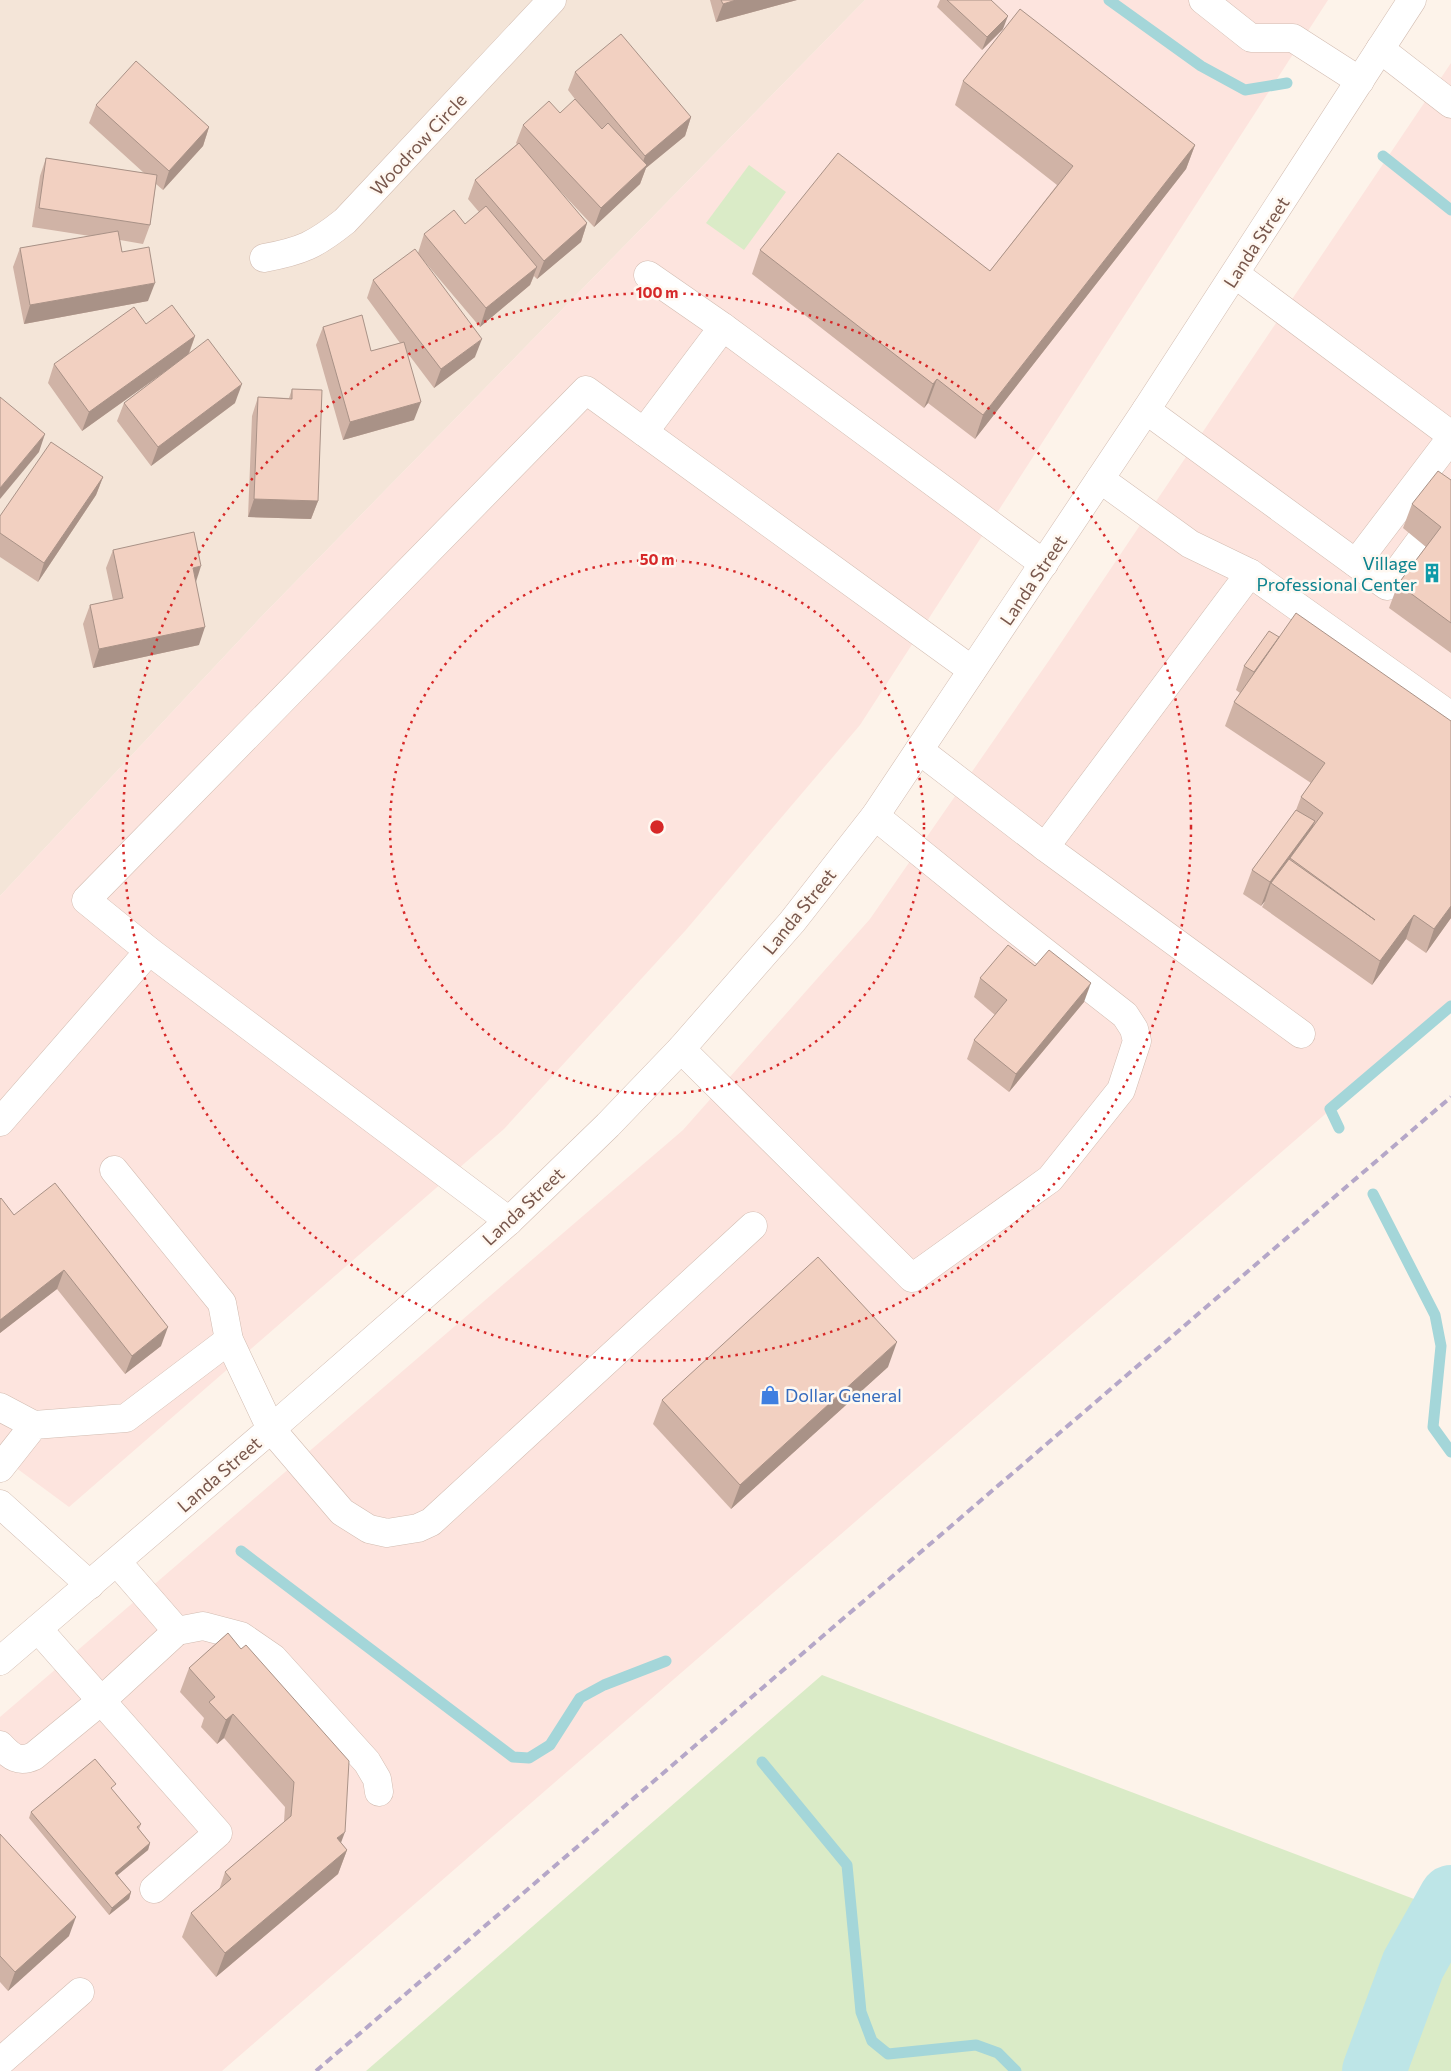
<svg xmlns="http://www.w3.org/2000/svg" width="1451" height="2071" viewBox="0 0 1451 2071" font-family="Commissioner,sans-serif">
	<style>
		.residential { fill: #f4e5d8 }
		.commercial { fill: #fde4de }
		.green { fill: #daebc7 }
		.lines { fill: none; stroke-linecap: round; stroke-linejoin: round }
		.stream { stroke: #a4d6d9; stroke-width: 11 }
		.river { stroke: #bde5e7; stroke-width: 64 }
		.minor-casing { stroke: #d2bcb1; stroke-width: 29 }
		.minor { stroke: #fff; stroke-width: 28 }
		.rail { stroke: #b5a7c8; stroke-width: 4; stroke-dasharray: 8 5; stroke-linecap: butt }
		.wall { fill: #d0b3a6 }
		.shaded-wall { fill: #a99287 }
		.building { fill: #f2d0c1; stroke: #a99287 }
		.ring { fill: none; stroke: #d62828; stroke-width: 2.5; stroke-dasharray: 2.5 5 }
		.labels { text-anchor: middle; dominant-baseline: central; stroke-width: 5; stroke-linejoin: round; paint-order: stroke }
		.street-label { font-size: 18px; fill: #78574c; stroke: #fff8f1 }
		.culture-label { font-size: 18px; fill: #0d838f; stroke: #fff8f1; text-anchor: end }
		.shop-label { font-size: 18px; fill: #366cbe; stroke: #fff8f1; text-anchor: start }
		.centre { fill: #d62828; stroke: #fff8f1; stroke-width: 2.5 }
		.ring-label { font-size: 15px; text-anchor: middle; font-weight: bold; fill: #d62828; stroke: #fff8f1; stroke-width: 5; stroke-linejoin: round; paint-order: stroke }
	</style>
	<rect width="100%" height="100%" fill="#fdf3ea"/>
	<polygon class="residential" points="0,0 865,0 263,615 0,896"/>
	<g class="commercial">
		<polygon points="865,0 1328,0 860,725 685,931 504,1129 69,1507 0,1456 0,896 263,615"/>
		<polygon points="1451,63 1451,1005 222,2071 0,2071 0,1717 683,1130 870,919 1050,659"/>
	</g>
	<g class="green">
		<polygon points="749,165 786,192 744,250 706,223"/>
		<polygon points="822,1675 1451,1913 1451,2071 366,2071"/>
	</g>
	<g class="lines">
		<g class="stream">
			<polyline points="1109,0 1201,66 1245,90 1287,83"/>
			<polyline points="1383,156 1451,210"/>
			<polyline points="1339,1128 1330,1109 1451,1006"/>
			<polyline points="1373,1194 1435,1315 1441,1346 1433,1427 1451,1452"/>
			<polyline points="241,1551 513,1757 529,1758 550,1745 580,1698 604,1685 666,1661"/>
			<polyline points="762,1762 847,1865 861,2012 872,2041 888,2054 976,2045 998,2053 1016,2071"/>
		</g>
		<polyline class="river" points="1374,2071 1413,1965 1451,1897"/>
		<defs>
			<g id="minor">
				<polyline points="1203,0 1251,38 1293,38 1360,81"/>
				<polyline points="1380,49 1451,104"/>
				<path d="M264,258C302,251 315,245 345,221L552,0"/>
				<polyline points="1235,274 1451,435"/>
				<polyline points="648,275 723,327 1044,564"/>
				<polyline points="1146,410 1387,586 1420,541"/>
				<polyline points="644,432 723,327"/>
				<polyline points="1100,479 1190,544 1250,573 1451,716"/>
				<polyline points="1356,563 1451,438"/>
				<polyline points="919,750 1045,847 1301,1034"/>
				<polyline points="1045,847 1250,573"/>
				<polyline points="149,951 509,1221"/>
				<polyline points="681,1049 912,1278 1050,1179 1121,1090 1137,1041 1134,1029 1125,1015 1001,918 875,816"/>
				<polyline points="0,1122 149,951 86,900 586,390 972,670"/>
				<polyline points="114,1170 222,1303 229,1340 271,1429 342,1512 369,1529 387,1533 418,1528 431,1522 753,1226"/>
				<polyline points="0,1407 34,1425"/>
				<polyline points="0,1468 34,1425 126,1418 229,1340"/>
				<polyline points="0,1504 90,1585"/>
				<polyline points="117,1562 177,1631"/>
				<polyline points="38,1629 218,1833 154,1889"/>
				<polyline points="0,1661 271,1429 509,1221 608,1125 681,1049 792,922 875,816 1146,410 1412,0"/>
				<path d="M0,1745C11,1757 19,1763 34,1756L101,1701L177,1631L203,1626L241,1636L273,1658L367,1762L377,1779L379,1792"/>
				<polyline points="0,2062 80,1992"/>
			</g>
		</defs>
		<use href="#minor" class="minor-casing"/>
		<use href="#minor" class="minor"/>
		<polyline class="rail" points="316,2071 1451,1097"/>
	</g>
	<g class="wall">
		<polygon points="710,0 797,0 716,22"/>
		<polygon points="940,0 991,0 1003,29 982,50 937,7"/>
		<polygon points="575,72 691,117 685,136 646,168 640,184 594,227 548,178 587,223 581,242 537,279 534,276 530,285 480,327 419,255 475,357 434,388 406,351 414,420 343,440 316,345 323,327 371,351 400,343 367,298 373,280 418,253 424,234 465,224 479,212 468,199 475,180 517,144 516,143 523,125 560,113 578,103 568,90"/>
		<polygon points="963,81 1195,145 1186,169 975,439 928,403 924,408 752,274 760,250 990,271 1057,185 955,105"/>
		<polygon points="96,105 209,127 203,146 163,190 156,184 150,225 143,244 120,240 122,252 148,301 24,324 13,267 20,248 90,236 32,227 40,176 46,158 144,173 89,123"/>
		<polygon points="146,324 195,336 189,354 235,403 151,466 117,421 124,403 166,371 82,431 48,383 54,364"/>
		<polygon points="292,389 318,501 311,519 248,517 252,416 258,397 289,398"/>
		<polygon points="103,477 96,495 38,582 0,557 0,516"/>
		<polygon points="1451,480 1451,653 1389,608 1398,584 1426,547 1403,528 1412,504"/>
		<polygon points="113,550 196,581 199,645 93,668 83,624 90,605 113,600 106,568"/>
		<polygon points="1279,637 1277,641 1451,721 1451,918 1426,953 1406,939 1372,985 1262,907 1265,901 1261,906 1243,894 1252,870 1296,810 1301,797 1311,783 1225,726 1234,702 1240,693 1236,690 1244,666"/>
		<polygon points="1035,966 1084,1002 1009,1092 967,1059 974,1040 995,1015 974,997 980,978"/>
		<polygon points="0,1199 14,1215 161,1346 125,1374 57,1289 0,1333"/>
		<polygon points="888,1367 731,1509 653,1424 662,1400"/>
		<polygon points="228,1633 341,1843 347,1850 338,1874 216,1977 182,1937 191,1913 219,1890 225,1872 284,1822 285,1807 224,1738 217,1744 201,1727 204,1718 180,1692 189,1668"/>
		<polygon points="113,1791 141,1824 139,1829 150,1843 148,1850 117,1875 131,1892 129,1899 109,1915 29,1818 31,1812"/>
		<polygon points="0,1834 69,1936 8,1991 0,1982"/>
	</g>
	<g class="shaded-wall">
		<polygon points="736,0 797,0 716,22 723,4"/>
		<polygon points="1008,16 1003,29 982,50 987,37"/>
		<polygon points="691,117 685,136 646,168 640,184 594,227 601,208 639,173 645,156"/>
		<polygon points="209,127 203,146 163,190 169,171"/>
		<polygon points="1195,145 1186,169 975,439 983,415"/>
		<polygon points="587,223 581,242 537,279 544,261"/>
		<polygon points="537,267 530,285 480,327 486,308"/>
		<polygon points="155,283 148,301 24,324 30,305"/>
		<polygon points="195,336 188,355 82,431 89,412"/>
		<polygon points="482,339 475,357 434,388 441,369"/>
		<polygon points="937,379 928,403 924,408 933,384"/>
		<polygon points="242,384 235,403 151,466 158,447"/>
		<polygon points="421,402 414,420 343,440 350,422"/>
		<polygon points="45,434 39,452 0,499 0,488"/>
		<polygon points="103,477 96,495 38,582 44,563"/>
		<polygon points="254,499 318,501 311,519 248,517"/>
		<polygon points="201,566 195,585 193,568"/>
		<polygon points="205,627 199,645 93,668 99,649"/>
		<polygon points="1279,637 1270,661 1245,696 1254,672"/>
		<polygon points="1315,821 1306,845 1290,858 1284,876 1271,883 1265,901 1261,906 1270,882"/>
		<polygon points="1451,906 1451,918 1426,953 1434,929"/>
		<polygon points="1414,915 1406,939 1372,985 1380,961"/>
		<polygon points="1091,983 1084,1002 1009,1092 1016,1074"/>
		<polygon points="64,1270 57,1289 0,1333 0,1320"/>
		<polygon points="168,1327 161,1346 125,1374 132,1356"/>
		<polygon points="897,1342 888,1367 731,1509 740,1485"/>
		<polygon points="233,1714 224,1738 217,1744 226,1720"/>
		<polygon points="345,1832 336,1856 337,1838"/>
		<polygon points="150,1843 148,1850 113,1879 115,1873"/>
		<polygon points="347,1850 338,1874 216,1977 225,1953"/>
		<polygon points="131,1892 129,1899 109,1915 112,1908"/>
		<polygon points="76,1917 69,1936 8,1991 15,1972"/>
	</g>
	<g class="building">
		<polygon points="721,0 736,0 723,4"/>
		<polygon points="947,0 991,0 1008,16 987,37"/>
		<polygon points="1020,9 1195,145 983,415 937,379 933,384 760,250 838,153 990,271 1073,166 963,81"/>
		<polygon points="621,34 691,117 645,156 575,72"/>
		<polygon points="136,61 209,127 169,171 96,105"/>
		<polygon points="575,99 602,129 608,123 647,165 601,208 523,125 549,101 560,113"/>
		<polygon points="519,143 587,223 544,261 475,180"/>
		<polygon points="46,158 157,175 150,225 39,208"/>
		<polygon points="486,206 537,267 486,308 424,234 454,210 465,224"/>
		<polygon points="118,231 122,252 149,247 155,283 30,305 20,248"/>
		<polygon points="415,249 482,339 441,369 373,280"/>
		<polygon points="172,305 195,336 89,412 54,364 134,307 146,324"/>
		<polygon points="362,315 371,351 404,342 421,402 350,422 323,327"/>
		<polygon points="208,339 242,384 158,447 124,403"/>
		<polygon points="292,389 322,390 318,501 254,499 258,397 292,399"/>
		<polygon points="0,397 45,434 0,488"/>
		<polygon points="51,442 103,477 44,563 0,533 0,516"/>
		<polygon points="1438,471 1451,480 1451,623 1398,584 1441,527 1412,504"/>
		<polygon points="194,532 201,566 193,568 205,627 99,649 90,605 123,598 113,550"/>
		<polygon points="1296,613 1451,721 1451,906 1434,929 1414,915 1380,961 1271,883 1289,859 1375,920 1290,858 1323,813 1301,797 1325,763 1234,702"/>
		<polygon points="1269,631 1279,637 1254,672 1244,666"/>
		<polygon points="1296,810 1315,821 1270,882 1252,870"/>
		<polygon points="1008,945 1035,966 1049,950 1091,983 1016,1074 974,1040 1007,1000 980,978"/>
		<polygon points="55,1183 168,1327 132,1356 64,1270 0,1320 0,1199 1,1198 14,1215"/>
		<polygon points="818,1257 897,1342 740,1485 662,1400"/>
		<polygon points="228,1633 241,1649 246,1645 349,1761 345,1832 337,1838 347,1850 225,1953 191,1913 231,1879 225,1872 291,1816 294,1782 233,1714 226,1720 209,1702 215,1697 189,1668"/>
		<polygon points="95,1759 116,1784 111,1788 141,1824 137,1827 150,1843 115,1873 131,1892 112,1908 31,1812"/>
		<polygon points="0,1834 76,1917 15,1972 0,1956"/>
	</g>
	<g class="ring">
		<circle cx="657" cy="827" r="267"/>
		<circle cx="657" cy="827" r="534"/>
	</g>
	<defs>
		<symbol id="building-bare" viewBox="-9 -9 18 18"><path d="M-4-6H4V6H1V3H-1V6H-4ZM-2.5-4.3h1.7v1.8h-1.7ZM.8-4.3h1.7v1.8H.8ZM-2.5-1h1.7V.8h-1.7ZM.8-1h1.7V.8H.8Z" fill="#0f9aa8" stroke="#fff8f1" stroke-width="2.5" paint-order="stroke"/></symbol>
		<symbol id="shop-bare" viewBox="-9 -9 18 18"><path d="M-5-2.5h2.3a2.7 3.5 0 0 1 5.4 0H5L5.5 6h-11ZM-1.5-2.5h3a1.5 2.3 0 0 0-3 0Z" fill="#3f7fe0" stroke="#fff8f1" stroke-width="2.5" paint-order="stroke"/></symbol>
	</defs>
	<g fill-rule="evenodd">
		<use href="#building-bare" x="1418" y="559" width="28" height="28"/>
		<use href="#shop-bare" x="756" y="1381" width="28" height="28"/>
	</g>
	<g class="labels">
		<g class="street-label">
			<text transform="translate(418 144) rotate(-47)">Woodrow Circle</text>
			<text transform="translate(1256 242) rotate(-57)">Landa Street</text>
			<text transform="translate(1033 580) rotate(-56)">Landa Street</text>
			<text transform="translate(799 911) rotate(-51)">Landa Street</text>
			<text transform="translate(523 1206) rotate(-43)">Landa Street</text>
			<text transform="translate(219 1474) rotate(-41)">Landa Street</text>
		</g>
		<g class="culture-label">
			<text x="1417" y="563">Village<tspan x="1417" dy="21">Professional Center</tspan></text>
		</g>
		<g class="shop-label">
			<text x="785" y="1395">Dollar General</text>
		</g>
	</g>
	<circle cx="657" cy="827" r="8" class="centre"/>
	<g class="ring-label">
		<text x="657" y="298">100 m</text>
		<text x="657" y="565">50 m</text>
	</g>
</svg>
